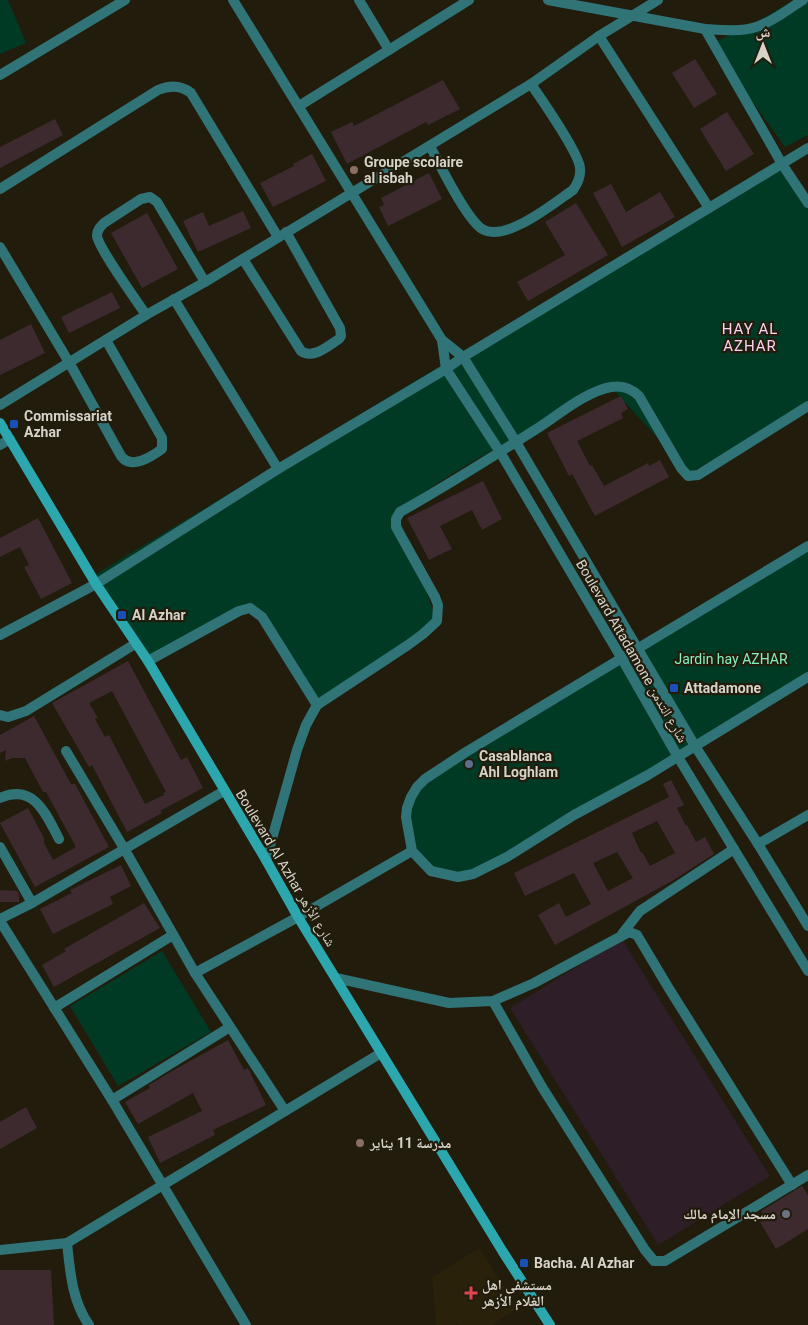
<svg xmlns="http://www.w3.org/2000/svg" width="808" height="1325" viewBox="0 0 808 1325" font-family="Roboto,'Noto Naskh Arabic',sans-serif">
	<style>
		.built { fill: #29210a }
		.education { fill: #2e1e28 }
		.green { fill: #003a25 }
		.building { fill: #3c2a2f; fill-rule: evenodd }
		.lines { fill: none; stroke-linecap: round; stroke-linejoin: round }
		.street { stroke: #307478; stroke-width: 10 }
		.secondary { stroke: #2ca7ae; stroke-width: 10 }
		.education-dot { fill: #8d6e63; stroke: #221c0d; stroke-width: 2 }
		.transit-dot { fill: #1a4fb4; stroke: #221c0d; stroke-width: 2 }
		.service-dot { fill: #5c6f8a; stroke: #221c0d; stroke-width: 2 }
		.worship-dot { fill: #6b7280; stroke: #221c0d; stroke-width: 2 }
		.health-dot { fill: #e0444e; stroke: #221c0d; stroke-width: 2 }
		.labels { text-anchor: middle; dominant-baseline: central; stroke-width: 4.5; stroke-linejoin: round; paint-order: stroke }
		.poi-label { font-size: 14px; font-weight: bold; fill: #d6d3c9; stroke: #221c0d; text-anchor: start }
		.street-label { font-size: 14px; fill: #d6d3c9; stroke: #221c0d }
		.park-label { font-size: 14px; fill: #85efbe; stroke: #221c0d }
		.neighbourhood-label { font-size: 15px; letter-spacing: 1px; fill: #fad1ef; stroke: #221c0d }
	</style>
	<rect width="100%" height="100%" fill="#221c0d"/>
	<polygon class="built" points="480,1248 517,1309 492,1325 459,1325 457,1324 455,1325 436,1325 432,1277"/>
	<polygon class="education" points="622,939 770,1176 658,1245 510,1008"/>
	<g class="green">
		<polygon points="0,0 8,0 26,43 0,54"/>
		<polygon points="794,0 808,0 808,135 785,147 711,44 753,24"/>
		<path d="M781,163L808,208V404L690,473L611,387C540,425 460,463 397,512L437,621L317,705L247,603L143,661L93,576L455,357L488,399L463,357Z"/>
		<polygon points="808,547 808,676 483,873 453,876 429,867 409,851 404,821 416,790 438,772"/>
		<polygon points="162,951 211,1032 118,1086 70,1006"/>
	</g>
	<g class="building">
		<polygon points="695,59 717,94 694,108 672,73"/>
		<polygon points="443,80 460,109 428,125 426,122 347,164 331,132 352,122 354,126"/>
		<polygon points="727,112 754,154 726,171 700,129"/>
		<polygon points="55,119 63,135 0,168 0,147"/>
		<polygon points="312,154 326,181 273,207 260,183 294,166 293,164"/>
		<polygon points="429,173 442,199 388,226 379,207 384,205 381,198"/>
		<polygon points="611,184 626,212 660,192 675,217 622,247 593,193"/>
		<polygon points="576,203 608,255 528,301 517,282 565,255 545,222"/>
		<polygon points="243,211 251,228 198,252 183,221 203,212 209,226"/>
		<polygon points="147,213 178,269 142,288 111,233"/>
		<polygon points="112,292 120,308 69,333 61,317"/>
		<polygon points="31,324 45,353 0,375 0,340"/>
		<polygon points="621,396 628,409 621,413 623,418 577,441 590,466 592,465 604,486 648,463 649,466 660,460 669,477 595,516 572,474 569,476 547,433"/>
		<polygon points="483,481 502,519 482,530 472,510 440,526 452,549 429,560 407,518"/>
		<polygon points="38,518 72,583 41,599 24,567 29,565 20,547 0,557 0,538"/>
		<path d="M128,661L181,760L187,757L203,788L160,811L162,813L127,832L92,765L89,767L52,703ZM112,691L166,792L163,793L164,795L145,804L109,735L105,737L95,719L98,718L89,703Z"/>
		<polygon points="34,716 71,784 75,784 109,847 35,887 0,823 28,808 44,838 44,843 53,860 76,847 46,792 43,792 25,758 12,758 5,761 6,750 0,753 0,735"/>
		<path d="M671,780L684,805L677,808L686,826L687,825L696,842L705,837L714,854L672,881L555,945L538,915L559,903L566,917L591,904L574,873L525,896L514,873L669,797L663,784ZM657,821L675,853L650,866L642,852L641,853L632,833ZM617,852L633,878L608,891L593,863Z"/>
		<polygon points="121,865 131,886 110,897 113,904 53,934 40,909 72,893 70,890"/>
		<polygon points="0,890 17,891 19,894 19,902 0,902"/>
		<polygon points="144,903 160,928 54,987 42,965 66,951 64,949"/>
		<polygon points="228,1040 244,1070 248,1068 266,1105 213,1130 215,1135 160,1163 148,1137 202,1111 193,1093 138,1124 125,1102 150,1088 149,1085 174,1070"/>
		<polygon points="26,1107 37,1128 0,1149 0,1122"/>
		<polygon points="802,1186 808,1195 808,1229 776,1249 760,1222 766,1219 761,1211"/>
		<polygon points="0,1270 51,1270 54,1325 0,1325"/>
	</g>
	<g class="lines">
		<g class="street">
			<polyline points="233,0 442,340 463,357 516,442 695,746 758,844 808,926"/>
			<polyline points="359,0 389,50"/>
			<path d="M548,0L705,29C721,30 740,32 756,27C773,22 788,9 803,0"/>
			<polyline points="705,29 782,164 808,203"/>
			<polyline points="599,36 709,208"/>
			<polyline points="0,75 125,0"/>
			<polyline points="299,106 469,0"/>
			<path d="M430,146C439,163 468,223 484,230C508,241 554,203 573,190C578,183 581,176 580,168C579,153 542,100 531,84"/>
			<path d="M0,189L158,90C170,85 181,85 191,93L278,237"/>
			<path d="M0,247L70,364L121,456C131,470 151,457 162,449V438L106,340"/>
			<path d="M243,259L301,351C313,360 329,345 339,339L341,336L340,328L286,232"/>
			<polyline points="174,299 278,469"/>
			<path d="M146,315C137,301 99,249 97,236C97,230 100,227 104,223L141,199L150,197L157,202L205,282"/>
			<polyline points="442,340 446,369 500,452 622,659 678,757 808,971"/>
			<polyline points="0,405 146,315 205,282 531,84 599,36 658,0"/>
			<polyline points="0,445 10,439"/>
			<polyline points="808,546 466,752 425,779 417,787 411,797 407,808 406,817 412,851 431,871 458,877 473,874 507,857 574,815 648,775 808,677"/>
			<polyline points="0,635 96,584 278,469 446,369 463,357 808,148"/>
			<polyline points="148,661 239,611 250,608 262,617 317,705"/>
			<polyline points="0,715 8,717 26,711 135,644"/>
			<polyline points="66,751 125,850 195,973 285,1111"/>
			<path d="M0,798C34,783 46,814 59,839"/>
			<polyline points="758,844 808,815"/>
			<polyline points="0,847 32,903"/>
			<path d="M266,860L297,750L306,725L317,705L408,645L423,634L437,621L438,605L435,597L396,527V519L400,512C447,486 492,457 538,428C558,415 587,391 611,387C622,385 632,389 639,396L681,468L688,476L698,475L808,406"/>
			<polyline points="0,919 32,903 224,791"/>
			<polyline points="0,921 112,1100 246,1325"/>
			<polyline points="622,934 640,911 734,849"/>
			<polyline points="195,973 298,917 412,851"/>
			<polyline points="336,978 449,1003 493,1001 534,983 629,932 637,935 668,987 792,1185"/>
			<polyline points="493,1001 542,1087 645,1250 654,1261 665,1261 808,1175"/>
			<polyline points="54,1008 173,935"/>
			<polyline points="112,1100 230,1027"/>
			<path d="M67,1243C70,1271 72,1301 89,1325"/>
			<polyline points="0,1250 67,1243 381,1053"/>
		</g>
		<polyline class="secondary" points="0,423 96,584 148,661 266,860 298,917 503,1252 550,1325"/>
	</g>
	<g class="education-dot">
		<circle cx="354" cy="170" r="5"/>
		<circle cx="360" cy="1143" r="5"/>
	</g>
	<g class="transit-dot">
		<rect x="9" y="419" width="10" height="10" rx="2.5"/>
		<rect x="117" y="610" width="10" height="10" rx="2.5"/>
		<rect x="669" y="683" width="10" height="10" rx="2.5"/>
		<rect x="519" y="1258" width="10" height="10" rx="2.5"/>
	</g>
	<circle class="service-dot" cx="469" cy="764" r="5"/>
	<circle class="worship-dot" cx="786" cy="1214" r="5"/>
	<path class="health-dot" d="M468.5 1285.5h5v5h5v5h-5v5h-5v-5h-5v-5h5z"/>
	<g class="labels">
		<g class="poi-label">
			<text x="364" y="162">Groupe scolaire<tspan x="364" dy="16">al isbah</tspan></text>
			<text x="24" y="416">Commissariat<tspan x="24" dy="16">Azhar</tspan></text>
			<text x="132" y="615">Al Azhar</text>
			<text x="684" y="688">Attadamone</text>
			<text x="479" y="756">Casablanca<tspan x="479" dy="16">Ahl Loghlam</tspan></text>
			<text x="370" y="1143">مدرسة 11 يناير</text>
			<text x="776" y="1214" text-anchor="end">مسجد الإمام مالك</text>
			<text x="534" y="1263">Bacha. Al Azhar</text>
			<text x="482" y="1285">مستشفى اهل<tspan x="482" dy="16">الغلام الأزهر</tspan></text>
		</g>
		<g class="street-label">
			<text transform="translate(632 651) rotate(60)">Boulevard Attadamone شارع التدمن</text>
			<text transform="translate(286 868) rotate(59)">Boulevard Al Azhar شارع الأزهر</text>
		</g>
		<g class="park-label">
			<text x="731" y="659">Jardin hay AZHAR</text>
		</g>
		<g class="neighbourhood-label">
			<text x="750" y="329">HAY AL<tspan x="750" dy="17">AZHAR</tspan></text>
		</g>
	</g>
	<g transform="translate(763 45)" stroke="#221c0d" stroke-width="4" paint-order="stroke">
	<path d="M0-4L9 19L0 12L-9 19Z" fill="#d6d3c9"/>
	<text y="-8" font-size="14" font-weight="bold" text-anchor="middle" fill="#d6d3c9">ش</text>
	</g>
</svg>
